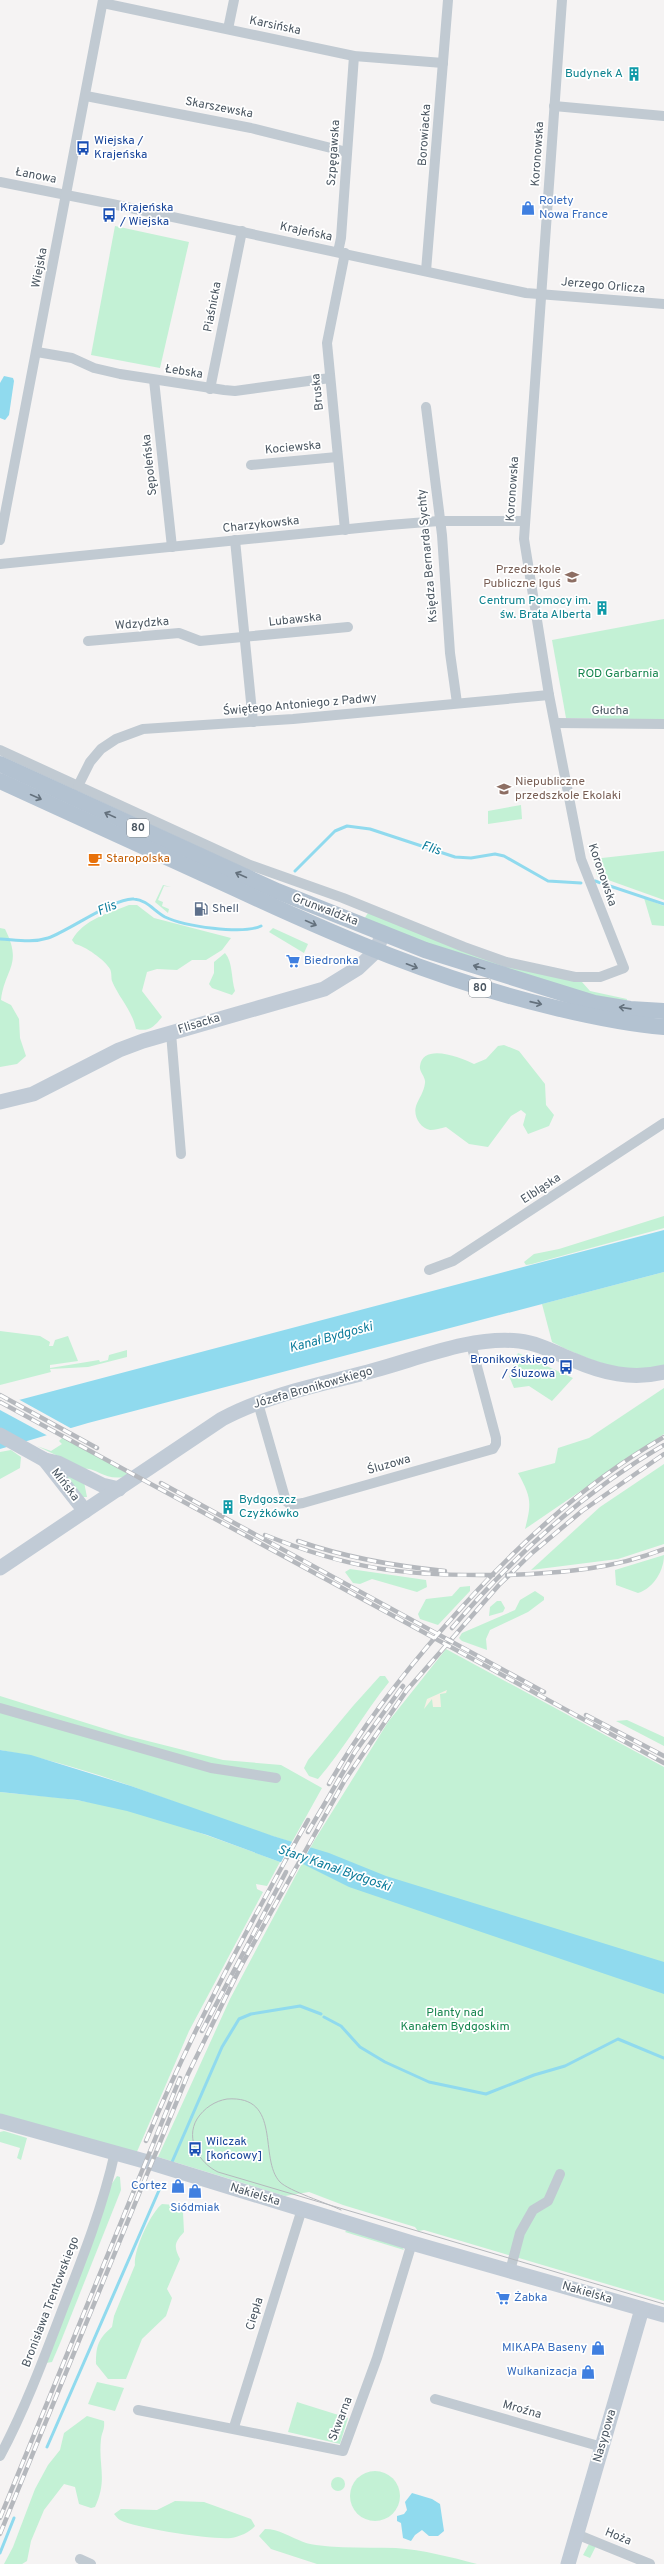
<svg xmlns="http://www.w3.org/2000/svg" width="664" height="2564" viewBox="0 0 664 2564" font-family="Overpass,sans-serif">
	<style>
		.green { fill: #c3f1d5 }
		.sand { fill: #f5f0e5 }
		.water { fill: #90daee }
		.pier { fill: #f5f3f3 }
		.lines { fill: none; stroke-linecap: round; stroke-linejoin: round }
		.stream { stroke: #90daee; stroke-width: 3 }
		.street { stroke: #c1cad2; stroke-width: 10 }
		.secondary { stroke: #c1cbd6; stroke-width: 15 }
		.primary { stroke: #b3c2d1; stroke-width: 16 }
		.tram { stroke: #b5b8bd; stroke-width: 1 }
		.rail-casing { stroke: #b5b8bd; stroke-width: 4.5 }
		.rail { stroke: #fff; stroke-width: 3; stroke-dasharray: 9; stroke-linecap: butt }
		.oneway { stroke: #64717d }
		.labels { text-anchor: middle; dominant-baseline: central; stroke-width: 3.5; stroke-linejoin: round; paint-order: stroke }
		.shield { fill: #fff; stroke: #808990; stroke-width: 1 }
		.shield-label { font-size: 11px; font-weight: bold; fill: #4a5661 }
		.street-label { font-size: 12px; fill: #4a5661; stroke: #fff }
		.culture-label { font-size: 12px; fill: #0d838f; stroke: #fff; text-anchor: end }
		.transit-label { font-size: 12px; fill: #164399; stroke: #fff; text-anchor: start }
		.shop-label { font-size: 12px; fill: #366cbe; stroke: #fff; text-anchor: start }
		.education-label { font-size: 12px; fill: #785e54; stroke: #fff; text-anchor: end }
		.park-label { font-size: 12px; fill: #17864f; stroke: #fff }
		.food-label { font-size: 12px; fill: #c56008; stroke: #fff; text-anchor: start }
		.service-label { font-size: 12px; fill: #4e5e75; stroke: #fff; text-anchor: start }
		.water-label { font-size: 13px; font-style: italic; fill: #0c7c9b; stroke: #fff }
	</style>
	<rect width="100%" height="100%" fill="#f5f3f3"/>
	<g class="green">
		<polygon points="115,226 189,242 160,368 91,355"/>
		<polygon points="664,619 664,720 566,718 552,640"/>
		<polygon points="521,805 522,819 488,824 488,811"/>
		<polygon points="664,851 664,900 597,876 593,859"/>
		<polygon points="163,885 171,887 164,886 158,900 163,902 162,906 169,909 168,913 155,902"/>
		<polygon points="644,898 664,906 664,926 652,925"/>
		<path d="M129,905H137L154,918L231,938L222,950L206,960H192L177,970L157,969L147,972L142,991L162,1017C154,1027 149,1032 136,1029C132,1010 119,998 112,981C111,978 112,973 110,969C105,960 85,946 75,944L72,940C84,919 109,913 129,905Z"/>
		<polygon points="368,913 582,982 590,991 627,999 626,1003 609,1000 465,957 364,919"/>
		<path d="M0,928L5,929C23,965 5,968 1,1000L11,1005L19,1019L20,1038L26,1056L17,1064L0,1067Z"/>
		<polygon points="273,928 308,944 304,953 269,932"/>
		<path d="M225,953C233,962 231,979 235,991L232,995L212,988L209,984L214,973V962Z"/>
		<path d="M504,1045L519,1051L545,1084L546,1105L554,1115L549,1126L528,1134L523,1125L526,1114L521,1110L511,1116L488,1147L469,1144L446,1127C441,1128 435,1130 430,1130C420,1128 413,1116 416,1106C419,1098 424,1092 425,1083C426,1077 419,1072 420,1066C423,1042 462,1058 474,1064L486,1059L498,1046Z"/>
		<polygon points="664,1216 664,1228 532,1264 526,1265 524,1262 534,1254 559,1249"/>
		<path d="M664,1272V1367C626,1376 585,1359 552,1342L542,1304Z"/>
		<polygon points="0,1331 40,1336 50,1342 49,1346 53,1346 55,1340 68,1336 78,1361 50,1365 50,1368 99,1360 100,1362 108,1360 109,1355 127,1350 127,1357 88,1367 50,1369 51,1372 0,1385"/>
		<polygon points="518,1353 573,1378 552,1401 529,1386 514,1388 509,1376"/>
		<path d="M664,1388V1434L525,1529C532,1502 531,1497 518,1473L555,1463L558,1448L589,1438Z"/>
		<path d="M63,1437L130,1475C107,1484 95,1466 85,1469L37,1446L51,1451L62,1444L59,1441Z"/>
		<polygon points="11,1450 21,1457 20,1468 0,1479 0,1452"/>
		<polygon points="664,1464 664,1544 618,1559 531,1570 600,1507"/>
		<polygon points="56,1466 84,1482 87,1497 83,1497"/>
		<path d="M664,1555C664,1570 654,1588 638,1593L616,1585L615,1570Z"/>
		<polygon points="350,1569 426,1580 427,1587 417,1592 372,1579 360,1584 353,1583 345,1572"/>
		<polygon points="470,1586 470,1591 438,1625 420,1619 418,1614 426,1599 452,1596 460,1587"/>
		<polygon points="535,1591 544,1597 544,1600 528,1612 490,1630 486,1639 487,1650 462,1641 459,1638 462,1633 515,1610 520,1600"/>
		<polygon points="497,1601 501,1601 505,1608 503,1612 489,1616 490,1607"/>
		<polygon points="446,1649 664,1767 664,2301 424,2230 418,2231 415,2227 343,2205 309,2192 285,2196 158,2157 230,1999 314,1841 388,1722"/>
		<path d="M380,1676H385L389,1682C364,1713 344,1749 318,1779L309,1776L304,1768L308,1760L353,1706Z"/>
		<path d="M0,1696L128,1736L223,1760L281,1765L322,1788L292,1842C194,1814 101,1767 0,1750Z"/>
		<polygon points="627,1720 664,1737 664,1746 616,1721"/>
		<path d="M0,1792C25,1795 51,1796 76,1800C141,1809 218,1839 280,1862L267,1886L256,1884L257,1889L263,1892L189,2031L136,2154L0,2114Z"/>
		<polygon points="4,2131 27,2138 21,2160 17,2158 20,2148 0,2142 0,2132"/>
		<polygon points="117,2176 120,2177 121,2190 61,2341 52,2362 46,2363 111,2185"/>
		<path d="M162,2204L175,2205L183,2212L184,2232C175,2242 173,2246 180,2259L167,2289L172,2298L166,2316L142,2339L126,2379H108L96,2364C96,2346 98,2339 112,2327L114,2316L135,2265C133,2251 151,2212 162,2204Z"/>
		<polygon points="348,2229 402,2247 404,2250 345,2232"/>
		<polygon points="97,2382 124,2388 115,2411 88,2404"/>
		<polygon points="297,2402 348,2418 340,2444 288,2432"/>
		<path d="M87,2416L104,2421C105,2429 102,2432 101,2439C98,2466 108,2479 95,2507L91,2508L79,2504L75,2487L64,2484L44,2510L31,2541L27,2561L22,2564H4L13,2547L35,2489L48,2465L60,2450L64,2433Z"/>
		<circle cx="375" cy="2496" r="25"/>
		<circle cx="338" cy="2484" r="7"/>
		<path d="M175,2501L204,2502L251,2519L255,2526C250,2532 239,2537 231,2538C213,2540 135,2528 120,2520C118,2519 116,2516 114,2514L121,2509L157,2510Z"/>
		<path d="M265,2529C283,2529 297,2543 316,2545C343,2549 369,2547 396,2548C423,2550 451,2557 477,2564H317L271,2549L259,2536Z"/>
		<polygon points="589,2544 596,2546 590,2558 583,2555"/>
	</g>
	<polygon class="sand" points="447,1690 446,1693 440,1694 441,1707 433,1707 432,1699 424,1709 427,1699"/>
	<g class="water">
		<polygon points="4,376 13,378 14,381 9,415 5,420 0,418 0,383"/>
		<polygon points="664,1230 664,1272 88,1423 0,1449 0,1405"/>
		<polygon points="0,1750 31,1755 131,1786 273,1836 329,1853 386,1876 664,1962 664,1994 349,1887 303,1864 280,1862 207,1835 127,1811 77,1800 0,1792"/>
		<polygon points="412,2493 432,2499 440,2504 444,2531 438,2536 429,2536 422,2530 415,2535 411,2541 403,2538 401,2523 397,2521 397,2516 404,2514 407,2510 405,2502"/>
	</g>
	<g class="pier">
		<polygon points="18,1399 74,1430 50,1437 0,1410 0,1403"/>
		<polygon points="293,1840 311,1846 301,1865 280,1864"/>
	</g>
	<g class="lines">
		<g class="stream">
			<polyline points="295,871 335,831 347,826 370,829 455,857 471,858 495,854 504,856 548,881 581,883"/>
			<polyline points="595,881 664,904"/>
			<path d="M0,939C17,940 32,943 48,938C69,931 115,897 134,899C147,900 154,911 165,917C184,926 242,935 261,926"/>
			<polyline points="324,2017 341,2026 360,2047 385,2062 429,2082 486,2094 534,2075 565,2066 618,2039 664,2058"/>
			<polyline points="172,2162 222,2047 239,2019 251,2014 300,2006 321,2014"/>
			<polyline points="47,2447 160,2188"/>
			<polyline points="0,2553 14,2518"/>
		</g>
		<g class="street">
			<polyline points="103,3 354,56 443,63"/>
			<polyline points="228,29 234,0"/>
			<polyline points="86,96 251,128 347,152"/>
			<polyline points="554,106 664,116"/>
			<polyline points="0,182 112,204 526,293 664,304"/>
			<polyline points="338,252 341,238 354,56"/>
			<polyline points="345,253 327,343 345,530"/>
			<polyline points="426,271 448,0"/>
			<polyline points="37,352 72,358 94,368 120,374 224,390 235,391 330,378"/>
			<polyline points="154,380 172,547"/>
			<polyline points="210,389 242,231"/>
			<polyline points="426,407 442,535 450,653 457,703"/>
			<polyline points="251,465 337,457"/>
			<polyline points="0,540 103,0"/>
			<polyline points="235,540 253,722"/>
			<polyline points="0,564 389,525 439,521 524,521"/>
			<polyline points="88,641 179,633 200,641 348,627"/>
			<polyline points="556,723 664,724"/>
			<polyline points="0,750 250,865 343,898 464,947 506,962 575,977 600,977 624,968 581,859 549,695 524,539 562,0"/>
			<polyline points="78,786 90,762 101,749 116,739 143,729 293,719 549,695"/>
			<polyline points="171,1033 181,1154"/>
			<polyline points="429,1270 453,1261 664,1123"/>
			<polyline points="258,1403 286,1501 291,1505 303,1503 493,1449 496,1444 496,1438 471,1344"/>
			<polyline points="0,1708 211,1768 276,1778"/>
			<polyline points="510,2271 520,2233 533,2210 548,2201 560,2174"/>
			<polyline points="435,2399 602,2447"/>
			<polyline points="138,2410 343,2451 377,2358 412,2243"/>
			<polyline points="234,2427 302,2209"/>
			<path d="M0,2456C25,2409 44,2358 63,2308C83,2257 103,2206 115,2152"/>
			<polyline points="576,2534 650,2564"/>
			<polyline points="80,2559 91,2564"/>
		</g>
		<g class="secondary">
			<polyline points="0,1102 33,1094 119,1050 143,1041 324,989 358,968 376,951 383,933"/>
			<polyline points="0,1435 45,1460 58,1463 102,1485 119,1489"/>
			<polyline points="45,1460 85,1511"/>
			<path d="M0,1568L222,1419C268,1394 325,1384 375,1370C420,1358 471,1336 519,1341C538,1343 556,1353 573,1360C603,1373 632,1380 664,1372"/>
			<polyline points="0,2121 155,2164 412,2243 664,2315"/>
			<polyline points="568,2564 642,2309"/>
		</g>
		<g class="primary">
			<polyline points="0,764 277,891 425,950 594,1003 630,1009 664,1011"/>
			<path d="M0,781C78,817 157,852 234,888C339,937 439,980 552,1007C589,1016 626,1024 664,1027"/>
		</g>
		<path class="tram" d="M341,2210C327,2203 289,2191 280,2182C258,2159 283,2095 227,2099C215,2101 204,2108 197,2119C185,2139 199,2163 218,2172L664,2304"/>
		<defs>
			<g id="rail">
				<polyline points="0,1395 97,1448"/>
				<polyline points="0,1402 664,1763"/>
				<polyline points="161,1483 544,1692"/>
				<path d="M265,1535C350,1569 402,1576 493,1575"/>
				<path d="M298,1541C347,1558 394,1566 445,1571"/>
				<path d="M507,1575C562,1573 613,1569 664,1549"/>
				<path d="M452,1628C513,1557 583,1492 664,1445"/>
				<polyline points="586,1715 664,1756"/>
				<path d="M329,1784C362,1726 402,1675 445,1626C509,1553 579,1486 664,1437"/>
				<polyline points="308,1832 355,1752 403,1686"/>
				<polyline points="202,2031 286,1872"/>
				<path d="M146,2141C192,2030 249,1925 308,1820"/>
				<polyline points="0,2518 180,2078"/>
				<polyline points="0,2534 188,2074 241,1966 345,1780 407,1690 499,1585 532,1553 582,1511 664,1454"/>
			</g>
		</defs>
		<use href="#rail" class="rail-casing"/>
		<use href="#rail" class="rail"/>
	</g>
	<defs><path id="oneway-shaft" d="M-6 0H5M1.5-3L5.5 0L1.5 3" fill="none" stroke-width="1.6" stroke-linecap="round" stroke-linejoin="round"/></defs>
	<g class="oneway">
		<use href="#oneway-shaft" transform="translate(36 797) rotate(24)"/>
		<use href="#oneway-shaft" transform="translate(110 815) rotate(-155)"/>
		<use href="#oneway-shaft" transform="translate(241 875) rotate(-156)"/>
		<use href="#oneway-shaft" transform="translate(311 923) rotate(24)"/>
		<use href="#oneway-shaft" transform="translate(412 966) rotate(21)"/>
		<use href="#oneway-shaft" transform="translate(479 967) rotate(-164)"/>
		<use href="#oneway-shaft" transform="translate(536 1003) rotate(13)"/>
		<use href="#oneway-shaft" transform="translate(625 1008) rotate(-172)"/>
	</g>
	<defs>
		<symbol id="building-bare" viewBox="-9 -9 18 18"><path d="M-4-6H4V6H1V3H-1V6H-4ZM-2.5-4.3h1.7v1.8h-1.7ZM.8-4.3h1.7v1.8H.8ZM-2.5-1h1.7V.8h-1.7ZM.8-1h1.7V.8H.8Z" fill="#0f9aa8" stroke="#fff" stroke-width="2.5" paint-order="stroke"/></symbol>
		<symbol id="bus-bare" viewBox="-9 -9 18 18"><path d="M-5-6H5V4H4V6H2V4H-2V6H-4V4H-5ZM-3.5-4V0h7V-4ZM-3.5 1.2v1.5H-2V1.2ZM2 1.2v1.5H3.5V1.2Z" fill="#1a4fb4" stroke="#fff" stroke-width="2.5" paint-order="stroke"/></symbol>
		<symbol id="shop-bare" viewBox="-9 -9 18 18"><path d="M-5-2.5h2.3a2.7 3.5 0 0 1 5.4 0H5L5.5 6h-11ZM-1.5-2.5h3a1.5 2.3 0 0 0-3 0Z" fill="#3f7fe0" stroke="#fff" stroke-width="2.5" paint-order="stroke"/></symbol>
		<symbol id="school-bare" viewBox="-9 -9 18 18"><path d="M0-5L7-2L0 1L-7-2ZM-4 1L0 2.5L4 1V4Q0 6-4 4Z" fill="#8d6e63" stroke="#fff" stroke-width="2.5" paint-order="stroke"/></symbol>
		<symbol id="cafe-bare" viewBox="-9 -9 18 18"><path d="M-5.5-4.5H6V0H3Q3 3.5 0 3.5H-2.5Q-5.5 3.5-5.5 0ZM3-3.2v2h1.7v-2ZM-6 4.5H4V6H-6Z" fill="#e8710a" stroke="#fff" stroke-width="2.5" paint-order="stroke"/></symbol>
		<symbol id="fuel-bare" viewBox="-9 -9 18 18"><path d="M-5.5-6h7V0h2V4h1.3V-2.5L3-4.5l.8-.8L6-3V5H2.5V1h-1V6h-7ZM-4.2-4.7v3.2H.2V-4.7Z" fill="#5c6f8a" stroke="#fff" stroke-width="2.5" paint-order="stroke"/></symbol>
		<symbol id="supermarket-bare" viewBox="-9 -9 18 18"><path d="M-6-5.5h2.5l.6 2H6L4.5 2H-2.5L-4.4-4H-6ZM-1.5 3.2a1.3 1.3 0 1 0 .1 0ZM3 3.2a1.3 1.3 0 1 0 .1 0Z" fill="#3f7fe0" stroke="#fff" stroke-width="2.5" paint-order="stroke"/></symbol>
	</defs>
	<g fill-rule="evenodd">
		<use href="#building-bare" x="624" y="64" width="20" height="20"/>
		<use href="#bus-bare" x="73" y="138" width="20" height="20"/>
		<use href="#shop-bare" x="518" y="198" width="20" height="20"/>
		<use href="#bus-bare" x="99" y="205" width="20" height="20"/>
		<use href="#school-bare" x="562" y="567" width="20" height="20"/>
		<use href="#building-bare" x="592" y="598" width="20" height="20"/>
		<use href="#school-bare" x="494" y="779" width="20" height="20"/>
		<use href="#cafe-bare" x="85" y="849" width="20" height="20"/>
		<use href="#fuel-bare" x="191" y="899" width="20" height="20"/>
		<use href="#supermarket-bare" x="283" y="951" width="20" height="20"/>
		<use href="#bus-bare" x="556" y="1357" width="20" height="20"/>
		<use href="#building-bare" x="218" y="1497" width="20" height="20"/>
		<use href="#bus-bare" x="185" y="2139" width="20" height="20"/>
		<use href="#shop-bare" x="168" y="2176" width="20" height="20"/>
		<use href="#shop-bare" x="185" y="2181" width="20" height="20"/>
		<use href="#supermarket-bare" x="493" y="2288" width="20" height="20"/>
		<use href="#shop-bare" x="588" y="2338" width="20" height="20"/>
		<use href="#shop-bare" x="578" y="2362" width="20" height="20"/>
	</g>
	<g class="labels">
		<g class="shield">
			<rect x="127" y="819" width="22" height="18" rx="3"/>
			<rect x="469" y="979" width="22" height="18" rx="3"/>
		</g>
		<g class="shield-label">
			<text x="138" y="828">80</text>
			<text x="480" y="988">80</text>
		</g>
		<g class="street-label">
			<text transform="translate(275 26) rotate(12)">Karsińska</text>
			<text transform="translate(219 108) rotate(11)">Skarszewska</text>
			<text transform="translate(425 135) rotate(-86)">Borowiacka</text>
			<text transform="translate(334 153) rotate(-86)">Szpęgawska</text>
			<text transform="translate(538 154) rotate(-86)">Koronowska</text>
			<text transform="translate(36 176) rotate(11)">Łanowa</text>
			<text transform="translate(306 232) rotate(12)">Krajeńska</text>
			<text transform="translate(40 268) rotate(-79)">Wiejska</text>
			<text transform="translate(603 286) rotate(5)">Jerzego Orlicza</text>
			<text transform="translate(213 307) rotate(-79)">Piaśnicka</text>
			<text transform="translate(184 372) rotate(9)">Łebska</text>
			<text transform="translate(318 392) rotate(-96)">Bruska</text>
			<text transform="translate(293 448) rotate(-5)">Kociewska</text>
			<text transform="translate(150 465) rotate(-96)">Sępoleńska</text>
			<text transform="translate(513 489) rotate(-86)">Koronowska</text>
			<text transform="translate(261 525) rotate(-6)">Charzykowska</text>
			<text transform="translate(428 556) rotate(-95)">Księdza Bernarda Sychty</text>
			<text transform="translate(295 620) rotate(-6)">Lubawska</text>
			<text transform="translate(142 624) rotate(-5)">Wdzydzka</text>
			<text transform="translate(300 705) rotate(-5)">Świętego Antoniego z Padwy</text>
			<text x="610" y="711">Głucha</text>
			<text transform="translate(602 875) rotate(71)">Koronowska</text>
			<text transform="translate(325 910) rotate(21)">Grunwaldzka</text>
			<text transform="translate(199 1024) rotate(-17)">Flisacka</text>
			<text transform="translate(541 1189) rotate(-33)">Elbląska</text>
			<text transform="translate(313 1388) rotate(-16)">Józefa Bronikowskiego</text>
			<text transform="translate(389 1465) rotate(-16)">Śluzowa</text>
			<text transform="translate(65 1485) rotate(52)">Mińska</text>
			<text transform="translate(255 2195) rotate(17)">Nakielska</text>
			<text transform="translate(587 2293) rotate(16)">Nakielska</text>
			<text transform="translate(51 2302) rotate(-69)">Bronisława Trentowskiego</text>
			<text transform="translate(255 2314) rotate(-73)">Ciepła</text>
			<text transform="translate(522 2410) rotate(16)">Mroźna</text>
			<text transform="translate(341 2419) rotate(-69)">Skwarna</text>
			<text transform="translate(605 2436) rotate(-74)">Nasypowa</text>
			<text transform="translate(618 2537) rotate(22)">Hoża</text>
		</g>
		<g class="culture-label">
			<text x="623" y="74">Budynek A</text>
			<text x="591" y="601">Centrum Pomocy im.<tspan x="591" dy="14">św. Brata Alberta</tspan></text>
			<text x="239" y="1500" text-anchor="start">Bydgoszcz<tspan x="239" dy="14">Czyżkówko</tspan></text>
		</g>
		<g class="transit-label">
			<text x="94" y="141">Wiejska /<tspan x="94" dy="14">Krajeńska</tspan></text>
			<text x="120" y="208">Krajeńska<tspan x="120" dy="14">/ Wiejska</tspan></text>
			<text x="555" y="1360" text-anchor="end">Bronikowskiego<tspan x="555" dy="14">/ Śluzowa</tspan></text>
			<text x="206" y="2142">Wilczak<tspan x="206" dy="14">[końcowy]</tspan></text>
		</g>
		<g class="shop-label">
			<text x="539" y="201">Rolety<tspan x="539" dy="14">Nowa France</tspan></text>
			<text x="304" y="961">Biedronka</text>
			<text x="167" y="2186" text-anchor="end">Cortez</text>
			<text x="195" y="2208" text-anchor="middle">Siódmiak</text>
			<text x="514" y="2298">Żabka</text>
			<text x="587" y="2348" text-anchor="end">MIKAPA Baseny</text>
			<text x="577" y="2372" text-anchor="end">Wulkanizacja</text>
		</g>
		<g class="education-label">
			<text x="561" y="570">Przedszkole<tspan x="561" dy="14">Publiczne Iguś</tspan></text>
			<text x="515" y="782" text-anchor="start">Niepubliczne<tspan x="515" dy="14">przedszkole Ekolaki</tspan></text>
		</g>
		<g class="park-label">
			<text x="618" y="674">ROD Garbarnia</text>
			<text x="455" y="2013">Planty nad<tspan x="455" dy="14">Kanałem Bydgoskim</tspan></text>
		</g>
		<g class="food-label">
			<text x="106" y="859">Staropolska</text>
		</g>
		<g class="service-label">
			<text x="212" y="909">Shell</text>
		</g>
		<g class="water-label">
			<text transform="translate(431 849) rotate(18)">Flis</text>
			<text transform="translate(107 909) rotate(-23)">Flis</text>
			<text transform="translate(331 1338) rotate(-15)">Kanał Bydgoski</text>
			<text transform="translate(334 1869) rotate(19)">Stary Kanał Bydgoski</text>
		</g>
	</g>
</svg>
